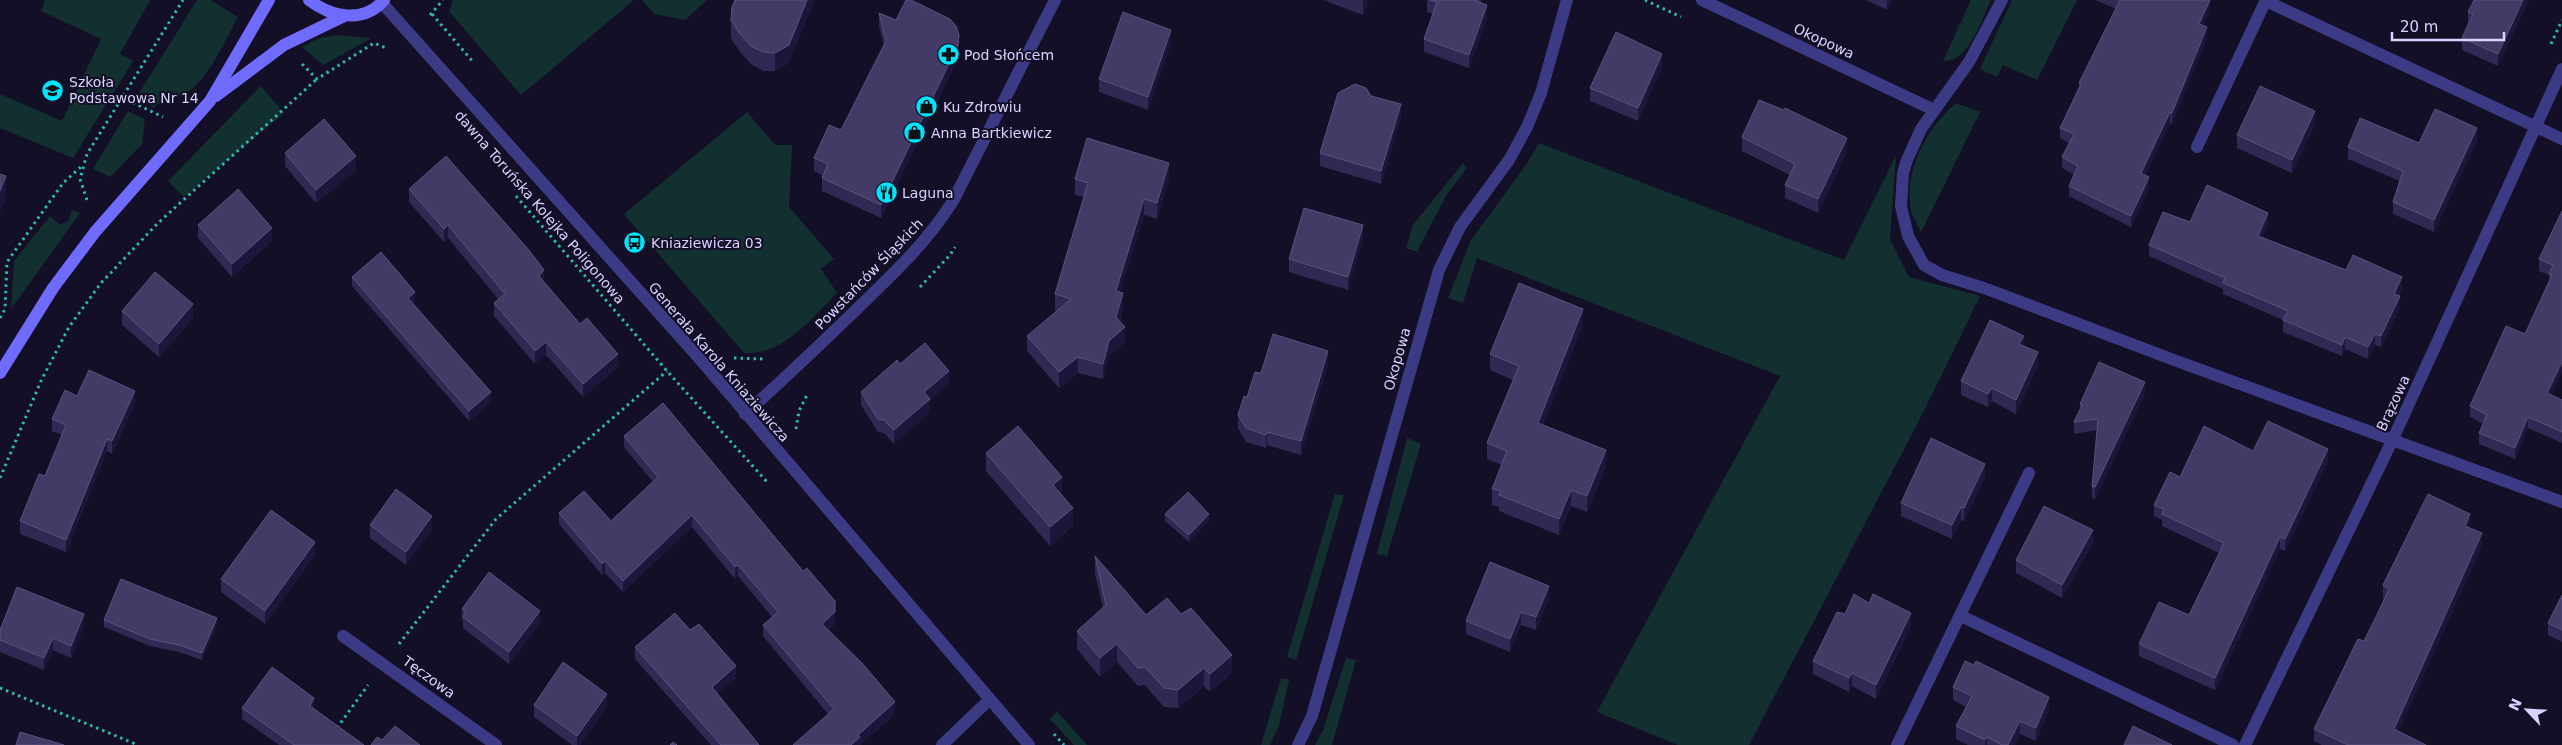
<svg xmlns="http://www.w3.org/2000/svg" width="2562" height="745" viewBox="0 0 2562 745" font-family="'DejaVu Sans',sans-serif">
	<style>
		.green { fill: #12302f }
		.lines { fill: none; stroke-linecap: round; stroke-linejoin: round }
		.path { stroke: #2fb8b0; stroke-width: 3; stroke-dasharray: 2.5 4; stroke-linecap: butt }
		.street { stroke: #3d3a85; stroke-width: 12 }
		.secondary { stroke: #6f6bff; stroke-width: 12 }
		.wall { fill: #312854 }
		.shaded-wall { fill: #1d163a }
		.building { fill: #433a66; stroke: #5a527e }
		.labels { text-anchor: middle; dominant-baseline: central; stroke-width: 4; stroke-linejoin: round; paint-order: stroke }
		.street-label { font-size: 14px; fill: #d9d4ff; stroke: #130f26 }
		.poi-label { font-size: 14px; fill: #d9d4ff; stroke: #130f26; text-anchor: start }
	</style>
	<rect width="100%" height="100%" fill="#130f26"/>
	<g class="green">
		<polygon points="45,0 150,0 120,54 133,61 73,158 0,128 0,94 62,121 101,39 41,11"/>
		<path d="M197,0H211L238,17C228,36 207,81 188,92C174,100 171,90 154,108L136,98Z"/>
		<polygon points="453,0 634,0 521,95 449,11"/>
		<polygon points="642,0 707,0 685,20 654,14"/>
		<path d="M1971,0H1991C1981,20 1969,63 1943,61Z"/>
		<polygon points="2012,0 2077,0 2037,80 2003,65 1997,77 1980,69"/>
		<polygon points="337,35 372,38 323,65 302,47 319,38"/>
		<polygon points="261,86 284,113 184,197 168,181"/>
		<path d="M1956,103L1980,112L1921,232C1918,225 1913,218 1911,211C1903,172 1927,127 1956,103Z"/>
		<polygon points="128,111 145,119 142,144 110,177 93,169"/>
		<path d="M747,112L775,145H792L789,207L834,259L821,269L837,293C811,319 784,355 744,353L624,214Z"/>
		<polygon points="1539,143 1844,260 1896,155 1890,239 1909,277 1980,296 1924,411 1749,745 1678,745 1597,712 1780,376 1477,258 1463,303 1448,298 1471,240 1526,165"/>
		<polygon points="1463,163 1467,168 1447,194 1417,252 1406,248 1413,225"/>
		<polygon points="72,210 80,213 11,309 14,261 50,216 60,225 68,221"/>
		<polygon points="1407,438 1421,444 1387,556 1377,554"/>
		<polygon points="1335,494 1344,495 1296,660 1287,657"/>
		<polygon points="1346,658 1356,660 1332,745 1315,745 1323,730"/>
		<polygon points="1281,678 1289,680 1279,726 1270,745 1261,745"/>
		<polygon points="1057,711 1087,745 1074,745 1050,719"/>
	</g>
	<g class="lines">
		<g class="path">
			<polyline points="1645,0 1681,17"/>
			<polyline points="432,14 474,63"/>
			<polyline points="430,15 443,0"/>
			<polyline points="2551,44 2562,20"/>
			<polyline points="302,64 317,79 374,43 386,48"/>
			<polyline points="121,97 163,117"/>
			<polyline points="516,196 667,371 768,483"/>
			<polyline points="87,200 80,179 87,154 183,0"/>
			<polyline points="920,287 950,255 955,247"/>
			<polyline points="0,318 5,309 7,262 63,183 83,165"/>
			<polyline points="734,358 764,359"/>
			<polyline points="796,429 799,411 807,395"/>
			<polyline points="0,478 41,381 69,327 101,283 158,223 317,79"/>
			<polyline points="399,644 496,519 667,371"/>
			<polyline points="0,688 138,745"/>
			<polyline points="337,728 368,685"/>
			<polyline points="1054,734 1064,745"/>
		</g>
		<g class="street">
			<polyline points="1702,0 1934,110"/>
			<polyline points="2002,0 1969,62 1921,129 1907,160 1903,173 1901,206 1908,236 1924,265 1942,275 1984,288 2174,360 2562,502"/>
			<polyline points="2266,1 2562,139"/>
			<polyline points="382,3 699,358 1029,745"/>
			<polyline points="2197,147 2266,0"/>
			<path d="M745,414C785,378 824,341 862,304C898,269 926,243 953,201L1055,0"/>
			<polyline points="1961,616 2233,745"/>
			<polyline points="343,636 496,745"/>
			<polyline points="942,745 989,700"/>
			<polyline points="1298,745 1312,716 1439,270 1460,227 1509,160 1527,127 1541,93 1567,0"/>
			<polyline points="1897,745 2029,473"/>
			<polyline points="2245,745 2392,441 2562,69"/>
		</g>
		<g class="secondary">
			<path d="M309,0C331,17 364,24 384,0"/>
			<polyline points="216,96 284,45 344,16"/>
			<polyline points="0,373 53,288 95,232 210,101 269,0"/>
		</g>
	</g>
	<g class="wall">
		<polygon points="1323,0 1369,0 1363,15"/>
		<polygon points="1427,0 1481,0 1481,2 1487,18 1469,68 1424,52 1424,39 1433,14 1427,12"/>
		<polygon points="1866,0 1892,0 1887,10"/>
		<polygon points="2095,0 2209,0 2210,11 2203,26 2207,38 2172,124 2170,123 2145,175 2149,188 2131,227 2069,196 2069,186 2074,175 2062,168 2062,157 2069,143 2060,138 2060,128 2079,87 2079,83 2116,9"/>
		<polygon points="2529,0 2498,66 2462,50 2462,38 2468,24 2468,12"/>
		<polygon points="879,13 959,48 958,58 881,218 822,191 822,178 823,176 814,171 814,158 841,130 884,45 879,26"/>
		<polygon points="731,20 789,63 775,71 764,71 752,65 740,52 731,38"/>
		<polygon points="1171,43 1148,110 1099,92 1099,79"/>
		<polygon points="1662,67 1638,121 1590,101 1590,88"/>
		<polygon points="1401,117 1381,184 1320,166 1320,153"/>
		<polygon points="2315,124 2292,173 2237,148 2237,135"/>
		<polygon points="1742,137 1847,151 1818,213 1785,198 1785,185 1790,175 1742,151"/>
		<polygon points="2477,140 2434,232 2393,214 2393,202 2400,181 2348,159 2348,147"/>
		<polygon points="285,153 356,170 316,203 285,166"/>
		<polygon points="1169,178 1157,219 1144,215 1120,292 1123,308 1120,321 1125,342 1109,356 1103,379 1078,373 1059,388 1027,351 1027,336 1057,310 1055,310 1055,294 1084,197 1075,195 1075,179"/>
		<polygon points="409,189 544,282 618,367 583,397 546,355 535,364 494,316 494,303 498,299 448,238 444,242 409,202"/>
		<polygon points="2562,211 2552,395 2562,400 2562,443 2528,428 2515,459 2479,444 2479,433 2483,424 2470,417 2470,406 2525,334 2549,281 2549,275 2539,271 2539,259"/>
		<polygon points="2190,222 2268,225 2262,237 2346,270 2402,289 2399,295 2400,307 2381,347 2375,345 2368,359 2345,349 2342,356 2283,332 2283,320 2223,294 2223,289 2149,256 2149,245"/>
		<polygon points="198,225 272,241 232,277 198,238"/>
		<polygon points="1363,238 1348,290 1289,272 1289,259"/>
		<polygon points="352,277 415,302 413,303 491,402 469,421 352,286"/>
		<polygon points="122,311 193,318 159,357 122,325"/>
		<polygon points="1583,325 1543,425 1606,466 1587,512 1571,506 1559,535 1499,511 1499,507 1492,505 1492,489 1502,465 1487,459 1487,443 1513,380 1490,370 1490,354"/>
		<polygon points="2024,346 2038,365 2016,414 1992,401 1988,407 1961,395 1961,381"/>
		<polygon points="900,364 949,384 930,400 930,412 894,444 884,433 878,432 861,405 861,392"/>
		<polygon points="1328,364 1301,455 1267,445 1266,448 1246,442 1238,428 1238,415 1247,397 1261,373"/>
		<polygon points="2145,393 2095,499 2092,498 2092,487 2097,430 2074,434 2074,422 2080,410 2080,404"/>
		<polygon points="77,396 135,403 112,454 107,451 66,552 20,534 20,521 45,476 62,435 52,431 52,419"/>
		<polygon points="624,436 835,624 828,630 895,714 860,745 828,714 763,636 763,625 772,617 738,576 735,579 692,527 623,592 605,573 602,575 559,524 559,513 611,521 653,482 624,447"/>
		<polygon points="2253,451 2328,461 2285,551 2280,549 2215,690 2139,656 2139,644 2189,615 2219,553 2162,526 2162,520 2154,516 2154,505 2180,477"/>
		<polygon points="986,453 1062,495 1073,526 1050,546 986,471"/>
		<polygon points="1985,477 1964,521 1961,520 1952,539 1901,516 1901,503"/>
		<polygon points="1165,514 1209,521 1189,542 1165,521"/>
		<polygon points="370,525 432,529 406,565 370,538"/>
		<polygon points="2470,527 2469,528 2482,546 2398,731 2426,745 2322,745 2314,741 2314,729 2364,641 2384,599 2383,598 2383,585"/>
		<polygon points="2093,543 2062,598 2016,573 2016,560"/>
		<polygon points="315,555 265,624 221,592 221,579"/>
		<polygon points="1095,556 1146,615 1232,673 1210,692 1204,686 1178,708 1164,707 1145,685 1138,686 1117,662 1100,677 1077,649 1077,631 1103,608 1095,574"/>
		<polygon points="2562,595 2562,642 2548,635 2548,623"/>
		<polygon points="1549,599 1536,630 1521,625 1510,652 1466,634 1466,621"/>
		<polygon points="462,609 540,623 509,664 463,628 463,621 462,620"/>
		<polygon points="1845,614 1911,626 1876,699 1852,686 1849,692 1813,674 1813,661"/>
		<polygon points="104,620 217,625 202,660 179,652 150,646 104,627"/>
		<polygon points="84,626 71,658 53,650 44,670 0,652 0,630"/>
		<polygon points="690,630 736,678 717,694 759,745 711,745 635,659 635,647"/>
		<polygon points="1953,687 2049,710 2036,741 2020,734 2015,745 1968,745 1956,739 1956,726 1966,707 1953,700"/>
		<polygon points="534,705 607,706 580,745 572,745 534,717"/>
		<polygon points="242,708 314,709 364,745 279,745 242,719"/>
	</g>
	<g class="shaded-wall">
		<polygon points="807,0 815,0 789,63 775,71 775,53"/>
		<polygon points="1364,0 1369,0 1363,15 1363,1"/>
		<polygon points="1887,0 1892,0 1887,10"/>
		<polygon points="2210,0 2210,11 2199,35 2199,24"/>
		<polygon points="2523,0 2529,0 2498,66 2498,54"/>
		<polygon points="1487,5 1487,18 1469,68 1469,55"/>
		<polygon points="2207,27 2207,38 2172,124 2172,113"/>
		<polygon points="1171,30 1171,43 1148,110 1148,97"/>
		<polygon points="959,35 959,48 958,58 881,218 881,205"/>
		<polygon points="1662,54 1662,67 1638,121 1638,108"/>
		<polygon points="1401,104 1401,117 1381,184 1381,171"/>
		<polygon points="2315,111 2315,124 2292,173 2292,160"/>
		<polygon points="2170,112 2170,123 2141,184 2141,173"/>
		<polygon points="2477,128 2477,140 2434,232 2434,220"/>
		<polygon points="1847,138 1847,151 1818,213 1818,199"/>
		<polygon points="356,156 356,170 316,203 316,190"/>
		<polygon points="1169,163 1169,178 1157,219 1157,203"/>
		<polygon points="6,176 6,198 0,213 0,191"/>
		<polygon points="2149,177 2149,188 2131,227 2131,216"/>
		<polygon points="1144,199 1144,215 1116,306 1116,291"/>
		<polygon points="2268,213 2268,225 2258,247 2258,236"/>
		<polygon points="448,225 448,238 444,242 444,229"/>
		<polygon points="1363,225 1363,238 1348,290 1348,277"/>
		<polygon points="272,228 272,241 232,277 232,264"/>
		<polygon points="544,270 544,283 539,276"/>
		<polygon points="2402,277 2402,289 2394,305 2394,294"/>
		<polygon points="415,292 415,302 408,307 408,298"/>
		<polygon points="1123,293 1123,308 1116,333 1116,317"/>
		<polygon points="2400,296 2400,307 2381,347 2381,336"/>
		<polygon points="193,304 193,318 159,357 159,344"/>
		<polygon points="1583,309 1583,325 1538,439 1538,423"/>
		<polygon points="1125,327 1125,342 1109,356 1103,379 1103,364 1109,341"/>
		<polygon points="2375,334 2375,345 2368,359 2368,347"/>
		<polygon points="2024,336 2024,349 2019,344"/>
		<polygon points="2345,337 2345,349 2342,356 2342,345"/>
		<polygon points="546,342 546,355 535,364 535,351"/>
		<polygon points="1328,351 1328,364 1301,455 1301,441"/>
		<polygon points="2038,352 2038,365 2016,414 2016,400"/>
		<polygon points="618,354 618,367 583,397 583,384"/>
		<polygon points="1078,357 1078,373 1059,388 1059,372"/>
		<polygon points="2562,362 2562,373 2547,404 2547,393"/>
		<polygon points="949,371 949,384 930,400 930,412 894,444 894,430 924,392"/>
		<polygon points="2145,382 2145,393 2095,499 2095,487"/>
		<polygon points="1992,388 1992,401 1988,407 1988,394"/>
		<polygon points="135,391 135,403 112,454 112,441"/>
		<polygon points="491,392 491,402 469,421 469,411"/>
		<polygon points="2528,417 2528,428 2515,459 2515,448"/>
		<polygon points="1267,432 1267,445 1266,448 1266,435"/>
		<polygon points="107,439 107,451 66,552 66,540"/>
		<polygon points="2328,449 2328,461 2285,551 2285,539"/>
		<polygon points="1606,450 1606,466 1587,512 1587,496"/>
		<polygon points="1985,464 1985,477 1964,521 1964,508"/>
		<polygon points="1062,477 1062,495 1053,485"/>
		<polygon points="1571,490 1571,506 1559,535 1559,519"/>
		<polygon points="1961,507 1961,520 1952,539 1952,525"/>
		<polygon points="1073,508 1073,526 1050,546 1050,527"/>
		<polygon points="1209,514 1209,521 1189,542 1189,535"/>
		<polygon points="2470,514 2470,527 2465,538 2465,526"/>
		<polygon points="692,515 692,527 623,592 623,581"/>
		<polygon points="432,516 432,529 406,565 406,552"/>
		<polygon points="2093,530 2093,543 2062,598 2062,585"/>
		<polygon points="2482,533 2482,546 2394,742 2394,729"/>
		<polygon points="2280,537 2280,549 2215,690 2215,678"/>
		<polygon points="315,542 315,555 265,624 265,611"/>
		<polygon points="605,561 605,573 602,575 602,564"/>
		<polygon points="738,565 738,576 735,579 735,567"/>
		<polygon points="1549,586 1549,599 1536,630 1536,617"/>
		<polygon points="540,611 540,623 509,664 509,652"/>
		<polygon points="835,612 835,624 822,635 822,624"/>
		<polygon points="1521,612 1521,625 1510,652 1510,639"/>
		<polygon points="1911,613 1911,626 1876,699 1876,685"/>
		<polygon points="84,614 84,626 71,658 71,646"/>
		<polygon points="217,618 217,625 202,660 202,653"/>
		<polygon points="53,638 53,650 44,670 44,658"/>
		<polygon points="1117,644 1117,662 1100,677 1100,658"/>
		<polygon points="1232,655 1232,673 1210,692 1210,674"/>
		<polygon points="736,666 736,678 712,699 712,687"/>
		<polygon points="1204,668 1204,686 1178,708 1178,690"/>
		<polygon points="1852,673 1852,686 1849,692 1849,678"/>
		<polygon points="607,694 607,706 580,745 577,745 577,736"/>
		<polygon points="2049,697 2049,710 2036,741 2036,728"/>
		<polygon points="314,698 314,709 310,706"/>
		<polygon points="895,702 895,714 860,745 851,745 858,735"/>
		<polygon points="2020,721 2020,734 2015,745 2008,745"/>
		<polygon points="1987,737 1987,745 1985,745 1985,740"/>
	</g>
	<g class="building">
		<polygon points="735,0 807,0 789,45 775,53 764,52 752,47 740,34 731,20 732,7"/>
		<polygon points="906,0 911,0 950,19 956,26 959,35 958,45 881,205 822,178 828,164 814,158 829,125 841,130 886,41 879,13 896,20"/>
		<polygon points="1430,0 1477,0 1476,1 1487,5 1469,55 1424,39 1437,2"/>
		<polygon points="2120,0 2210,0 2199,24 2207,27 2172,113 2170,112 2141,173 2149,177 2131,216 2069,186 2078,166 2062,157 2074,134 2060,128 2081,84 2079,83"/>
		<polygon points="2474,0 2523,0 2498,54 2462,38 2473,14 2468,12"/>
		<polygon points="1123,12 1171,30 1148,97 1099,79"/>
		<polygon points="1616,32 1662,54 1638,108 1590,88"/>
		<polygon points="1355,84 1366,88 1371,96 1401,104 1381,171 1320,153 1338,93"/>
		<polygon points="2260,86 2315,111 2292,160 2237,135"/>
		<polygon points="1759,100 1784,110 1785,108 1847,138 1818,199 1785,185 1795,164 1742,137"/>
		<polygon points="2435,109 2477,128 2434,220 2393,202 2403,171 2348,147 2360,118 2419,143"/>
		<polygon points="324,119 356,156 316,190 285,153"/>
		<polygon points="1087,138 1169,163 1157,203 1144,199 1116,291 1123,293 1116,317 1125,327 1109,341 1103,364 1078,357 1059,372 1027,336 1071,299 1055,294 1088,183 1075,179"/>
		<polygon points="446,156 528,249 544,270 539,276 580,324 587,318 618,354 583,384 546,342 535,351 494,303 505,294 448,225 444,229 409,189"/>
		<polygon points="0,174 6,176 0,191"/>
		<polygon points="2207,185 2268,213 2258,236 2346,270 2353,255 2402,277 2394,294 2400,296 2381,336 2375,334 2368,347 2345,337 2342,345 2283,320 2288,311 2223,283 2225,278 2149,245 2163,212 2190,222"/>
		<polygon points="238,189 272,228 232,264 198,225"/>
		<polygon points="1304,208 1363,225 1348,277 1289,259"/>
		<polygon points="2562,211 2562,362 2547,393 2562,400 2562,432 2528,417 2515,448 2479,433 2487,415 2470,406 2506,326 2525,334 2552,275 2549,274 2553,265 2539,259"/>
		<polygon points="381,252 415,292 408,298 491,392 469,411 352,277"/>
		<polygon points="155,272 193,304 159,344 122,311"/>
		<polygon points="1519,283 1583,309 1538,423 1606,450 1587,496 1571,490 1559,519 1499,495 1501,491 1492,489 1507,451 1487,443 1519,366 1490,354"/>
		<polygon points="1990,320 2024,336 2019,344 2038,352 2016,400 1992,388 1988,394 1961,381"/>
		<polygon points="1273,334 1328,351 1301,441 1267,432 1266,435 1246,428 1238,415 1244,396 1247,397 1255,372 1261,373"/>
		<polygon points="925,343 949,371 924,392 930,399 894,430 884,420 878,419 861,392 897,360 900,364"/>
		<polygon points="2099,362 2145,382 2095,487 2092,487 2098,419 2074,422 2082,405 2080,404"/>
		<polygon points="89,370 135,391 112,441 107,439 66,540 20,521 39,474 45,476 66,425 52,419 65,390 77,396"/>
		<polygon points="663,403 803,571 807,568 835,601 835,612 822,624 863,664 895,702 858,735 860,737 851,745 793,745 834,709 763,625 778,612 738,565 735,567 692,515 623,581 605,561 602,564 559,513 584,491 611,521 658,477 624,436"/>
		<polygon points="2268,421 2328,449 2285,539 2280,537 2215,678 2139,644 2159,602 2189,615 2224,543 2162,514 2164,509 2154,505 2170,472 2180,477 2204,426 2253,451"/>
		<polygon points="1018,426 1062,477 1053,485 1073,508 1050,527 986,453"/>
		<polygon points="1931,438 1985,464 1964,508 1961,507 1952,525 1901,503"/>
		<polygon points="396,489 432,516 406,552 370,525"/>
		<polygon points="1188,492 1209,514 1189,535 1165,514"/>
		<polygon points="2428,494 2470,514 2465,526 2482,533 2394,729 2426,745 2348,745 2314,729 2358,639 2364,641 2377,615 2389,589 2383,585"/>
		<polygon points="2044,506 2093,530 2062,585 2016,560"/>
		<polygon points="271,510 315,542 265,611 221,579"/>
		<polygon points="1095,556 1146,615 1167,598 1181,614 1191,608 1232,655 1210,674 1204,668 1178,690 1164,688 1145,667 1138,668 1117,644 1100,658 1077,631 1106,605"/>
		<polygon points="1490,562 1549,586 1536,617 1521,612 1510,639 1466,621"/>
		<polygon points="489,572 540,611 509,652 463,617 466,612 462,609"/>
		<polygon points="121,579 217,618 202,653 179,645 150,639 104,620"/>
		<polygon points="17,587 84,614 71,646 53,638 44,658 0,640 0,630"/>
		<polygon points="1854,594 1869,603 1873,594 1911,613 1876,685 1852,673 1849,678 1813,661 1837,612 1845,614"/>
		<polygon points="2562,595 2562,630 2548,623"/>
		<polygon points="675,613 690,630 699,624 736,666 712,687 759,745 721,745 635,647"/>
		<polygon points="1965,661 1974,665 1976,661 2049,697 2036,728 2020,721 2008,745 2002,745 1987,737 1985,740 1956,726 1972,696 1953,687"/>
		<polygon points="563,662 607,694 577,736 534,705"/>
		<polygon points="272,667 314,698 310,706 364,745 294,745 242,708"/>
		<polygon points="395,726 420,745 371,745 377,737 382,740"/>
		<polygon points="2133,726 2172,745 2124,745"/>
		<polygon points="20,732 64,745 16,745"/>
		<polygon points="673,742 677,745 670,745"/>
	</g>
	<defs>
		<symbol id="pharmacy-disc" viewBox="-11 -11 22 22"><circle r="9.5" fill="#00e5ff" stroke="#130f26"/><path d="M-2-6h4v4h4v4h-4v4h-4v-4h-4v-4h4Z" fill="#111"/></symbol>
		<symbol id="school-disc" viewBox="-11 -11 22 22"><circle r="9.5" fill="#00e5ff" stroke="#130f26"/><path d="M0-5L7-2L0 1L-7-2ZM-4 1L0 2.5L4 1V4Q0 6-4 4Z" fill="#111"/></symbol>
		<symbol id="shop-disc" viewBox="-11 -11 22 22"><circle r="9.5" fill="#00e5ff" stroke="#130f26"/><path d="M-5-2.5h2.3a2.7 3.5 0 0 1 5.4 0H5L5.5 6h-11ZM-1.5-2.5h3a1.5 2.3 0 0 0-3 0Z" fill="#111"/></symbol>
		<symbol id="restaurant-disc" viewBox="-11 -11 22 22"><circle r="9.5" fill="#00e5ff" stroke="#130f26"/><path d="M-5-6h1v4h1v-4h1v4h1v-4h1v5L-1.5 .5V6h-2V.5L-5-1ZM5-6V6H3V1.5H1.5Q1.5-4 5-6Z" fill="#111"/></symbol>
		<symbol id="bus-disc" viewBox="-11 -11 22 22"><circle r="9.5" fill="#00e5ff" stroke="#130f26"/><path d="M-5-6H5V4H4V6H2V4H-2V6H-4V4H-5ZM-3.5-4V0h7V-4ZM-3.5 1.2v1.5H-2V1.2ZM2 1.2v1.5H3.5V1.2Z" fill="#111"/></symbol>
	</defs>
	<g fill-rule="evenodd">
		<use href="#pharmacy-disc" x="936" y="42" width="25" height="25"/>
		<use href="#school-disc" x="40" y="78" width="25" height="25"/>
		<use href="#shop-disc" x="914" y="94" width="25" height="25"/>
		<use href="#shop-disc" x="902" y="120" width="25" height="25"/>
		<use href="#restaurant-disc" x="874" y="180" width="25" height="25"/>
		<use href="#bus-disc" x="622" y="230" width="25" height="25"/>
	</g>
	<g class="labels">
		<g class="street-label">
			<text transform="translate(1824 41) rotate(25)">Okopowa</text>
			<text transform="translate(540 207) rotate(49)">dawna Toruńska Kolejka Poligonowa</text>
			<text transform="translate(869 274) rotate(-46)">Powstańców Śląskich</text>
			<text transform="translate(1397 359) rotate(-74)">Okopowa</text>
			<text transform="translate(719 362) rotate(49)">Generała Karola Kniaziewicza</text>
			<text transform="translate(2393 403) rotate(-65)">Brązowa</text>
			<text transform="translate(429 677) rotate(36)">Tęczowa</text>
		</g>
		<g class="poi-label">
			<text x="964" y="55">Pod Słońcem</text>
			<text x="69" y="82">Szkoła<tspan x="69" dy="16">Podstawowa Nr 14</tspan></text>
			<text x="943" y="107">Ku Zdrowiu</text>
			<text x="931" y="133">Anna Bartkiewicz</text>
			<text x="902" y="193">Laguna</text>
			<text x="651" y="243">Kniaziewicza 03</text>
		</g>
	</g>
	<g transform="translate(2527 710) rotate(295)" stroke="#130f26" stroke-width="4" paint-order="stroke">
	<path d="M0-4L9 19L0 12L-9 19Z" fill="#d9d4ff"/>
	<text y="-8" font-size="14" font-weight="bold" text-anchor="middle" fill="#d9d4ff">N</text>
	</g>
	<path d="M2392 32v8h112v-8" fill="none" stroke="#d9d4ff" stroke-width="2.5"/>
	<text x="2400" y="32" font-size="15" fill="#d9d4ff" stroke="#130f26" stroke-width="4" paint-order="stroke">20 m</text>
</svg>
